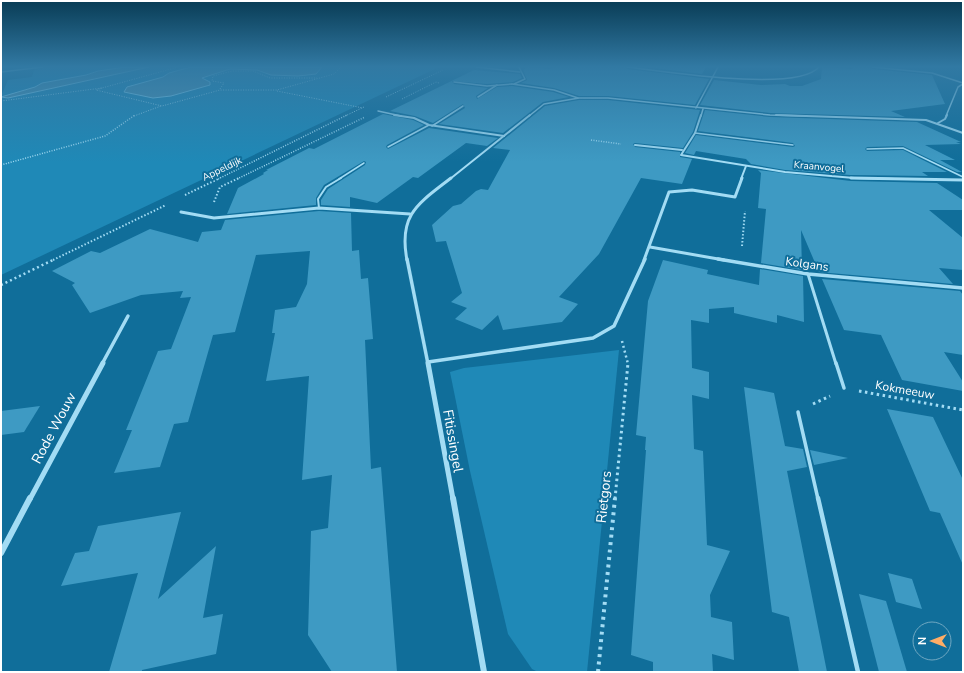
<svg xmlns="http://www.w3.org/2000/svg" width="964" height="673" viewBox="0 0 964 673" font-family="'Nunito Sans',sans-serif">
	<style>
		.green { fill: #1f89b7 }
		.water { fill: #5493b1; stroke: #94dbf8 }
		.building { fill: #3e9ac3 }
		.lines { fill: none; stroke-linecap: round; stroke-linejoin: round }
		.path-far5 { stroke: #a3dcf4; stroke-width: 1; stroke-dasharray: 1 1.5; stroke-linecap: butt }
		.path-far4 { stroke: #a3dcf4; stroke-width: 1.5; stroke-dasharray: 1 1.5; stroke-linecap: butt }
		.path-far3 { stroke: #a3dcf4; stroke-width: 2; stroke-dasharray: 1.5 2; stroke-linecap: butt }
		.path-far2 { stroke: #a3dcf4; stroke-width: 2.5; stroke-dasharray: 2 3; stroke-linecap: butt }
		.path-far1 { stroke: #a3dcf4; stroke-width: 3; stroke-dasharray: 2.5 3.5; stroke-linecap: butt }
		.path { stroke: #a3dcf4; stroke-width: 4; stroke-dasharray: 3 4.5; stroke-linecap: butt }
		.lane-far4 { stroke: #a3dcf4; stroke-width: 1.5 }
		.lane-far3 { stroke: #a3dcf4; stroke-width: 2 }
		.lane-far2 { stroke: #a3dcf4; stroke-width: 3 }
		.lane-far1 { stroke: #a3dcf4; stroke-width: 3.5 }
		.lane { stroke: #a3dcf4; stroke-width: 4.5 }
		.street-far5 { stroke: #a3dcf4; stroke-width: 1.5 }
		.street-far4 { stroke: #a3dcf4; stroke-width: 2 }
		.street-far3 { stroke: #a3dcf4; stroke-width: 3 }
		.street-far2 { stroke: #a3dcf4; stroke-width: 3.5 }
		.street-far1 { stroke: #a3dcf4; stroke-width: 5 }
		.street { stroke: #a3dcf4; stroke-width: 6 }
		.labels { text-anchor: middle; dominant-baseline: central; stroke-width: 4; stroke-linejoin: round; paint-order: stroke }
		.far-street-label { font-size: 10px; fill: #fff; stroke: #106e9a }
		.street-label { font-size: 12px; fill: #fff; stroke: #106e9a }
		.near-street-label { font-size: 14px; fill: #fff; stroke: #106e9a }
	</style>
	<rect width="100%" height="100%" fill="#106e9a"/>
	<g class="green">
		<polygon points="49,67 126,67 98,71 86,75 42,83 35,87 2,97 8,98 149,67 175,69 191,67 169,73 163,77 202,78 230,69 257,70 271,75 316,74 322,67 439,67 1,275 1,96 8,80 32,77 34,70"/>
		<polygon points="619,350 587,672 538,672 532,669 508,634 470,471 450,372 464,368"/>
	</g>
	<g class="water">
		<polygon points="126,67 149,67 8,98 1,97 35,87 42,83 86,75 98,71"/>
		<polygon points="191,67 322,67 316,74 298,76 271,75 257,70 230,69 202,78 210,82 210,85 171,96 153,98 124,92 127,87 163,77 169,73"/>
	</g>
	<g class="building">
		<polygon points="528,67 551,69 554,67 625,67 627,69 709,79 695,105 608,96 579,96 554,88 521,83 527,80 523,70"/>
		<polygon points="647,67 706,67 702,74"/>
		<polygon points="822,67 853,69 853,67 870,67 872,69 932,75 945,104 891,111 905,117 770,113 700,105 714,80 761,85 785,84 790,86 802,86 821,79"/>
		<polygon points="474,70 520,74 522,78 513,82 487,84 452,81 454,84 488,88 476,96 477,99 497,87 512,86 553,92 569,97 543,102 503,133 439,124 465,108 463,104 433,123 415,116 390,111"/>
		<polygon points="579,100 608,100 700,110 693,132 683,148 635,143 633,144 635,147 680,152 680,157 692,159 682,184 641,178 599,254 559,297 578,304 562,322 503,330 498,315 482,330 455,319 467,308 451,302 462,293 446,241 436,242 432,225 453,206 461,204 476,191 481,189 488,190 510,150 493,148 545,106"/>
		<polygon points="705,110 770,117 917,122 961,142 956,142 961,144 925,145 955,160 940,160 962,172 957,172 903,146 867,147 865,149 867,151 903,150 947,172 922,172 928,176 850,175 785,170 751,164 746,159 696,151 694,155 685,153 696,135 793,147 795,146 793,143 698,131"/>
		<polygon points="383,114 413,120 424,125 387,145 386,147 388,149 429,128 498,138 487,146 466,143 418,178 413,177 377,203 350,197 350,207 321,205 321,200 328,189 365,165 366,162 364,161 324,185 316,198 316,205 227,214 238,188 264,174 263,173 268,170 266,170 309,148 314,149"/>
		<polygon points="758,170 851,181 937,183 963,200 963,210 929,210 963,238 963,270 939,268 953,284 819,272 801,230 802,270 761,263 766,209 758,208 761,173"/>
		<polygon points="319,211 351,213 352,251 359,250 361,279 368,278 373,339 365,340 371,469 381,467 397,672 332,672 308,635 311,531 328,528 332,475 302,480 309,376 266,381 275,333 272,333 275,310 296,307 307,284 310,251 256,255 235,332 213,335 188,422 174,424 160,467 114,473 132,430 126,430 158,351 171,349 191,297 180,298 183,291 141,295 90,313 72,285 75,283 52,271 91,251 100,253 150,229 198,242 202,232 221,230 225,220"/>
		<polygon points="663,260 708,270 707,274 759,285 760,269 803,276 804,322 777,315 777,323 734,313 734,307 709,309 709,323 691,320 692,368 709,372 709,399 692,395 694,449 703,451 707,545 730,551 710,595 711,617 732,622 734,660 712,654 713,672 653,672 653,662 631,655 646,450 645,450 646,437 636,435 648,301"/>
		<polygon points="822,279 960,291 963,295 963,355 944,352 963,382 963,391 902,380 881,335 844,330"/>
		<polygon points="744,387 774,393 785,446 803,449 807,467 787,471 827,672 799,672 789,617 772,612"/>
		<polygon points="40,406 24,432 1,435 1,411"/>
		<polygon points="887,409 933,417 963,480 963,565 940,513 930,511"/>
		<polygon points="810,450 848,458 814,465"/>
		<polygon points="181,512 158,599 216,546 203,618 223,614 216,654 142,670 142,672 109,672 138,573 61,586 75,553 89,551 98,526"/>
		<polygon points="888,573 912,579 922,609 896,602"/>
		<polygon points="859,594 886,601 907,672 879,672"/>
	</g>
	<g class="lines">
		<g class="path-far5">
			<polyline points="102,88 96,90 162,106 220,90 277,90 334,74 341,67"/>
			<polyline points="220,89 224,83 212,81 213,76 232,71 253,71 270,78 317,78"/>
			<polyline points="277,91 363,108"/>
			<polyline points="386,97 443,70"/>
			<polyline points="402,99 436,82 439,83"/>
			<polyline points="1,101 102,88 178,67"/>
			<polyline points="134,116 161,106"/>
			<polyline points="345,116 364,107"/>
		</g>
		<g class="path-far4">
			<polyline points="591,140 621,144"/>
			<polyline points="1,165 105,136 135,115"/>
			<polyline points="218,179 347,115"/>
			<polyline points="237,179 365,117"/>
		</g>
		<g class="path-far3">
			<polyline points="185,195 220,178"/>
			<polyline points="214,202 220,187 239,178"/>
			<polyline points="742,246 745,211"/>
			<polyline points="53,260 166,205"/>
		</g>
		<g class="path-far2">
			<polyline points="1,285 55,259"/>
			<polyline points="622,341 628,364"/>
		</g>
		<g class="path-far1">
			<polyline points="859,391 963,410"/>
			<polyline points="813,404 830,396"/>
			<polyline points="615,499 628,363"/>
		</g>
		<polyline class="path" points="598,672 615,498"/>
		<g class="lane-far4">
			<polyline points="454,82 487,86 512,84"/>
			<polyline points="478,97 497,85"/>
			<polyline points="432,126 463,106"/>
			<polyline points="695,133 793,145"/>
			<polyline points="388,147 429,125"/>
			<polyline points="867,149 903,148 963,177"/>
			<polyline points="339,179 364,163"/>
		</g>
		<polyline class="lane-far3" points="319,208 318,199 326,187 341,178"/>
		<polyline class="lane-far2" points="808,274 836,364"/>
		<g class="lane-far1">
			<polyline points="836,363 844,388"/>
			<polyline points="798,412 818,499"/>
		</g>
		<polyline class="lane" points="818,498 858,672"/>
		<g class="street-far5">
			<polyline points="476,67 520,72"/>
			<path d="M627,67C662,71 797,93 819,67"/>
			<polyline points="872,67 932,73 963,83"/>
			<polyline points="1,72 43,67"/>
			<polyline points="512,84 554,90 578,98"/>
			<polyline points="514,84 525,79 519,67"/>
			<polyline points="696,108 718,67"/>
			<polyline points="378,111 401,116"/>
			<polyline points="529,116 544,104 579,98 608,98 770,115 807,116"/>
			<polyline points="701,116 703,109"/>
			<polyline points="946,116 958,87 963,84"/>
		</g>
		<g class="street-far4">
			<polyline points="394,115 414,118 429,125 504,136"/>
			<polyline points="701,115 695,133 681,155 785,172 854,178 895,179"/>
			<polyline points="776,115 926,120 963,133"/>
			<polyline points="938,123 945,119 947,115"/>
			<polyline points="635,145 682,150"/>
			<polyline points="450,179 530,115"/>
			<polyline points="741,179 746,166"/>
		</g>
		<g class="street-far3">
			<polyline points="851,178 963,180"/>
			<polyline points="181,212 214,218 319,208 410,214"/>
			<polyline points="650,247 724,260"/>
			<path d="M407,260C398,214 419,203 451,178"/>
			<polyline points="644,260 669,192 692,190 735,197 742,178"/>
		</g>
		<g class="street-far2">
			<polyline points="407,259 428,364"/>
			<polyline points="718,259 808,274 963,288"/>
			<polyline points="428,362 593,338 614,326 645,259"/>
			<polyline points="102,364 128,316"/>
		</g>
		<g class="street-far1">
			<polyline points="428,363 453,499"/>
			<polyline points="30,499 103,363"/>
		</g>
		<g class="street">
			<polyline points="453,498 484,672"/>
			<polyline points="1,553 30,498"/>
		</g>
	</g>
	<linearGradient id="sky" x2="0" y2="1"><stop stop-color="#093c55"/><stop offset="0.41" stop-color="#3179a3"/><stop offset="1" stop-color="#3179a3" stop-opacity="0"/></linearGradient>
	<rect width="964" height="162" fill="url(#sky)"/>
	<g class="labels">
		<g class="far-street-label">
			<text transform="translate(819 167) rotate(5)">Kraanvogel</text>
			<text transform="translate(222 169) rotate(-26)">Appeldijk</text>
		</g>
		<g class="street-label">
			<text transform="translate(807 264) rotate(8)">Kolgans</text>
			<text transform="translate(905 390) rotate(10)">Kokmeeuw</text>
		</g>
		<g class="near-street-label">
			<text transform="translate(54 428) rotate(-62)">Rode Wouw</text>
			<text transform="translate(453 441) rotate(80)">Fitissingel</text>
			<text transform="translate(604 497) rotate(-84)">Rietgors</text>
		</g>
	</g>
	<rect width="964" height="673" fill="none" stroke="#ffffff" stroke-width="4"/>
	<g transform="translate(932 641) rotate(270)"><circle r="19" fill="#106e9a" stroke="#70a8c2"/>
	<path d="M0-3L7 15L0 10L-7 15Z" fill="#ffad66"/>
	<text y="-6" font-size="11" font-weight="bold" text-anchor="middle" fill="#ffffff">N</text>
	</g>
</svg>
